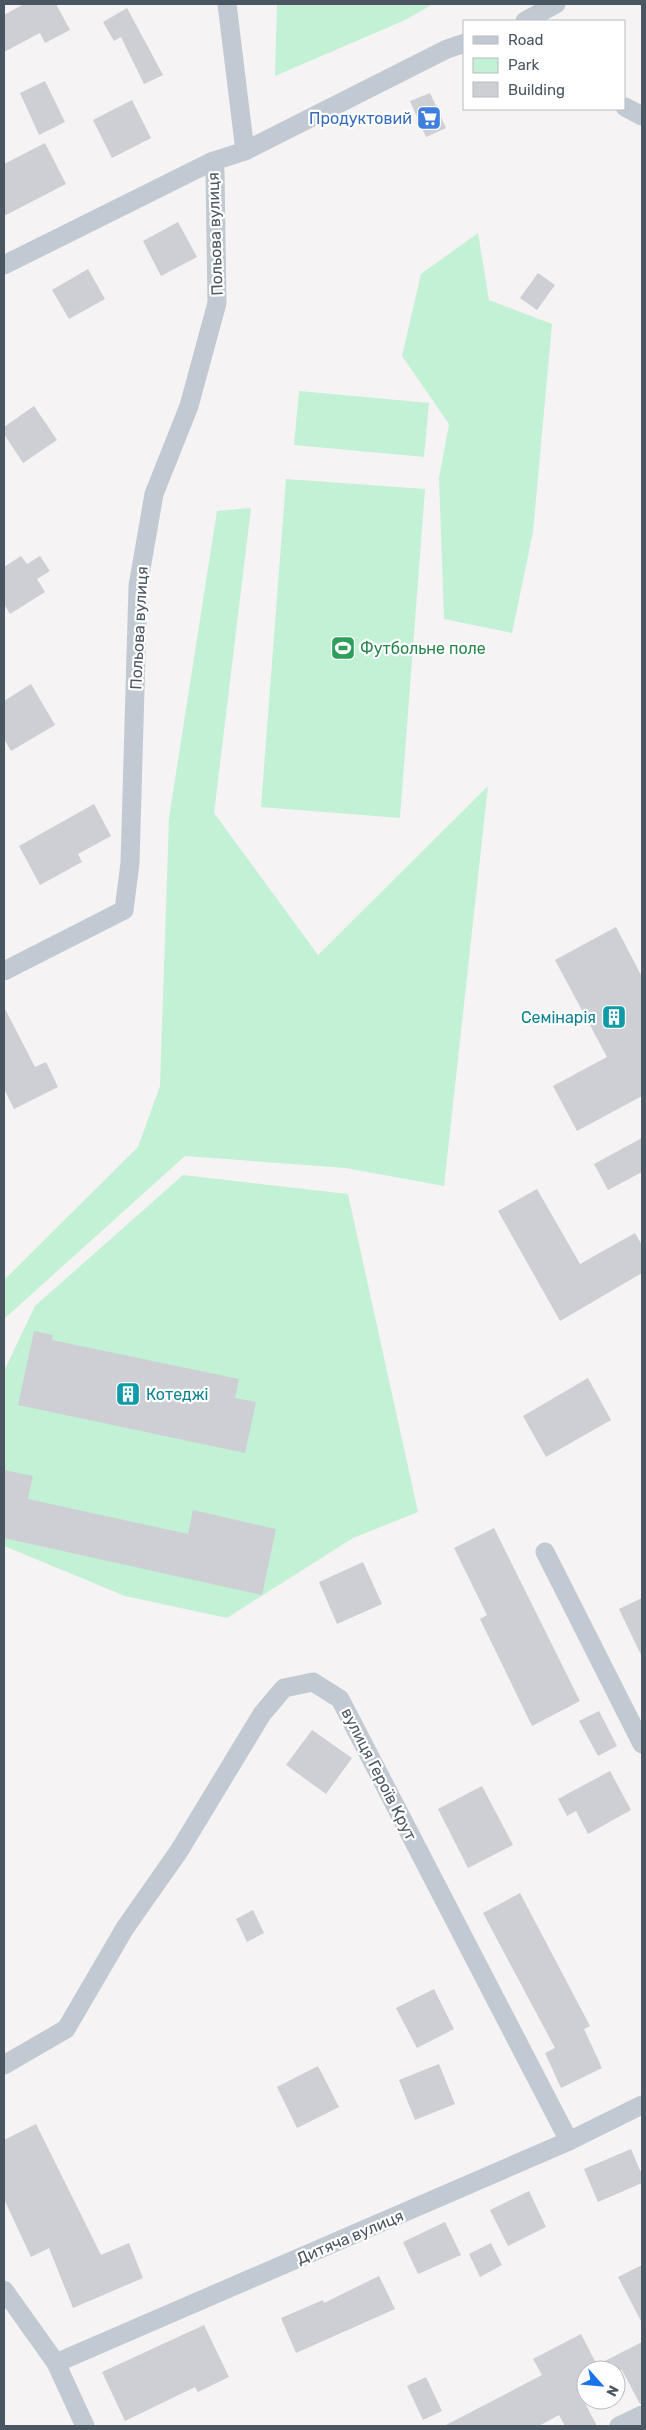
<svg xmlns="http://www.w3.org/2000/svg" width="646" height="2430" viewBox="0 0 646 2430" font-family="Rubik,sans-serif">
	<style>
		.green { fill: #c3f1d5 }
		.building { fill: #cdcfd5 }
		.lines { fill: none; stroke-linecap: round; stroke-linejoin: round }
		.street { stroke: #c1cad2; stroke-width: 19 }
		.labels { text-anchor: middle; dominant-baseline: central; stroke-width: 4.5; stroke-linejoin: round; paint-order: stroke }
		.shop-label { font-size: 16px; fill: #366cbe; stroke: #fff; text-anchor: end }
		.street-label { font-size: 16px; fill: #4a5661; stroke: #fff }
		.leisure-label { font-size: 16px; fill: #27864d; stroke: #fff; text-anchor: start }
		.culture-label { font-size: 16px; fill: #0d838f; stroke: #fff; text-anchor: end }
	</style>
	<rect width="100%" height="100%" fill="#f5f3f3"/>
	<g class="green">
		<polygon points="277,4 433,4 405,20 275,76"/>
		<polygon points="478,233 489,300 552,324 533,532 512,633 444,619 439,478 449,424 402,356 421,274"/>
		<polygon points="299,391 429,403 424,457 294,445"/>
		<polygon points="286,479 425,489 400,818 261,807"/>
		<polygon points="251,508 214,813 318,955 488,786 444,1186 346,1168 185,1156 4,1319 4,1280 138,1147 160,1086 169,818 217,511"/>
		<polygon points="183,1175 348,1194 418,1512 353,1538 227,1618 125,1596 4,1546 4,1371 35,1306"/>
	</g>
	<g class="building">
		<polygon points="24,4 56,4 70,30 45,43 40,33 4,52 4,15"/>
		<polygon points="127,8 163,75 144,84 121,37 114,41 103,22"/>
		<polygon points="45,81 65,122 39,135 20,93"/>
		<polygon points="430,93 446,128 426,137 410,101"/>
		<polygon points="132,100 151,138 112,158 93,120"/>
		<polygon points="45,143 66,184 4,216 4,164"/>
		<polygon points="178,222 197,257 161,276 143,241"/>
		<polygon points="88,269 105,299 69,319 52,290"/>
		<polygon points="538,273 555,285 537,310 520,298"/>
		<polygon points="34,406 57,440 23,463 4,434 4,427"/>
		<polygon points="21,556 27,564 40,556 50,571 37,579 45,592 10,614 4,604 4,567"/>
		<polygon points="31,684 55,725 11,751 4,739 4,701"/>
		<polygon points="94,804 111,836 78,854 82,862 40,885 19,846"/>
		<polygon points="616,927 642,977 642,1096 577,1131 553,1086 607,1057 555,960"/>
		<polygon points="4,1007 35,1067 46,1062 58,1087 14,1109 4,1089"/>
		<polygon points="642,1138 642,1172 608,1190 594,1164"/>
		<polygon points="537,1189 580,1264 635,1233 642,1245 642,1273 560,1321 498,1211"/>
		<polygon points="34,1331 53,1335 52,1340 239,1379 235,1398 256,1402 245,1453 18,1405"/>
		<polygon points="588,1378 611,1420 546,1457 523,1416"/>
		<polygon points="4,1470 33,1476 28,1499 188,1534 193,1510 276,1529 262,1595 4,1538"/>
		<polygon points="494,1528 580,1701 532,1726 480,1619 487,1615 454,1548"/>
		<polygon points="363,1562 382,1604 337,1624 319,1582"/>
		<polygon points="642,1598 642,1657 619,1609"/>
		<polygon points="599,1711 617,1746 598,1756 579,1721"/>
		<polygon points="312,1730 352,1758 326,1794 286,1765"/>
		<polygon points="610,1771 631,1810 588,1834 576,1811 567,1816 558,1799"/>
		<polygon points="482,1786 513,1845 468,1868 438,1809"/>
		<polygon points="520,1893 590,2026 584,2029 602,2068 561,2088 545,2053 555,2048 483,1913"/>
		<polygon points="253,1910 264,1933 247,1942 236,1919"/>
		<polygon points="434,1989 454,2029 417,2048 396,2008"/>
		<polygon points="439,2064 455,2104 415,2120 399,2080"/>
		<polygon points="318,2066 339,2107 297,2128 277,2087"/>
		<polygon points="36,2124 101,2255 129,2243 143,2278 73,2308 49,2248 31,2257 4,2199 4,2140"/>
		<polygon points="631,2149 642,2175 642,2183 598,2202 584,2169"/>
		<polygon points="529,2191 546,2227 508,2246 490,2210"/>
		<polygon points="445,2222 461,2255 418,2274 403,2242"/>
		<polygon points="491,2243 502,2265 480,2277 469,2254"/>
		<polygon points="642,2265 642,2323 618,2277"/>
		<polygon points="379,2276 395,2309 296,2353 281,2318 323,2300 324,2303"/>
		<polygon points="204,2325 229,2377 198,2392 195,2387 125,2421 102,2372"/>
		<polygon points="581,2334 597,2365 642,2342 642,2404 640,2404 622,2370 586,2370 586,2384 577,2388 597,2426 565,2426 559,2415 539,2426 444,2426 542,2375 533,2359"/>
		<polygon points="426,2377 442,2411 423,2420 407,2386"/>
	</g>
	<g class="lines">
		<g class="street">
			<polyline points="227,4 245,151"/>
			<polyline points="525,21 556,4"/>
			<polyline points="625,107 642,116"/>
			<polyline points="4,265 211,162 245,151 447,49 465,43"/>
			<polyline points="4,971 124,910 130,863 138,586 154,494 189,406 217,303 215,171 211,162"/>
			<polyline points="545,1552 642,1744"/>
			<polyline points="4,2065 66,2029 125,1928 179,1851 262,1714 284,1688 313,1682 340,1699 569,2141"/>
			<polyline points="4,2290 56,2363 85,2426"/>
			<polyline points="56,2363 569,2141 642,2105"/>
			<polyline points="619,2426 642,2415"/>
		</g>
	</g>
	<defs>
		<symbol id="supermarket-square" viewBox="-11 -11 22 22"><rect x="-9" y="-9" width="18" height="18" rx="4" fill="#3f7fe0" stroke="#fff"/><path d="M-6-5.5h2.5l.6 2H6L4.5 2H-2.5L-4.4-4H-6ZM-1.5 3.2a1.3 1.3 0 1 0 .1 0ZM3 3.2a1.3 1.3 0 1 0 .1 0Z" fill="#fff"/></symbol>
		<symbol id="stadium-square" viewBox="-11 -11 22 22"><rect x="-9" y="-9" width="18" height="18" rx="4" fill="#2e9e5b" stroke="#fff"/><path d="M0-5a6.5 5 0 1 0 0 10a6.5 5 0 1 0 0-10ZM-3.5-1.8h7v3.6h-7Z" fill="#fff"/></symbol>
		<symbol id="building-square" viewBox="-11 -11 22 22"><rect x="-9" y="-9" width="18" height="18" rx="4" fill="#0f9aa8" stroke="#fff"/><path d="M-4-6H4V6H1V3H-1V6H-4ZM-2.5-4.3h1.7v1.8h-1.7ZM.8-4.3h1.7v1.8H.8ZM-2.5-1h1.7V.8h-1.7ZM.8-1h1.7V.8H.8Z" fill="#fff"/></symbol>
	</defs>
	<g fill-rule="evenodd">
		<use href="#supermarket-square" x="415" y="104" width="28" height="28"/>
		<use href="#stadium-square" x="329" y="634" width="28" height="28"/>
		<use href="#building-square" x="600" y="1003" width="28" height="28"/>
		<use href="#building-square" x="114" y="1380" width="28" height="28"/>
	</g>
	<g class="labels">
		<g class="shop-label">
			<text x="412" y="118">Продуктовий</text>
		</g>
		<g class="street-label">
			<text transform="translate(215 234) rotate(-92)">Польова вулиця</text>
			<text transform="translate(139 628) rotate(-87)">Польова вулиця</text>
			<text transform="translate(379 1774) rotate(63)">вулиця Героїв Крут</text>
			<text transform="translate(350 2237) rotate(-23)">Дитяча вулиця</text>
		</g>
		<g class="leisure-label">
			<text x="360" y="648">Футбольне поле</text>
		</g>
		<g class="culture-label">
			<text x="596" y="1017">Семінарія</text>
			<text x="146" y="1394" text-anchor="start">Котеджі</text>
		</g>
	</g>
	<rect width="646" height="2430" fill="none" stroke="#4a5661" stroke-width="10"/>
	<rect x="463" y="20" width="162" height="90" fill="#ffffff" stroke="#b7bbc0"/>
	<rect x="473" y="36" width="25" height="8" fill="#c1cad2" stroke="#b7bbc0"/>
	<text x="508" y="45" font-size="15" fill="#4a5661">Road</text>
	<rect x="473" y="58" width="25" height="15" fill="#c3f1d5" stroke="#b7bbc0"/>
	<text x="508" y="70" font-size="15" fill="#4a5661">Park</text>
	<rect x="473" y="82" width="25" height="15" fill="#cdcfd5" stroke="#b7bbc0"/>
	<text x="508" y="95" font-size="15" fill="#4a5661">Building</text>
	<g transform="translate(601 2385) rotate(117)"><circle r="24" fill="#ffffff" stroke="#b7bbc0"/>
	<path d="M0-4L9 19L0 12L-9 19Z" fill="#1a73e8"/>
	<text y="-8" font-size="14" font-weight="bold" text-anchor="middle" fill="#4a5661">N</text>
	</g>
</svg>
